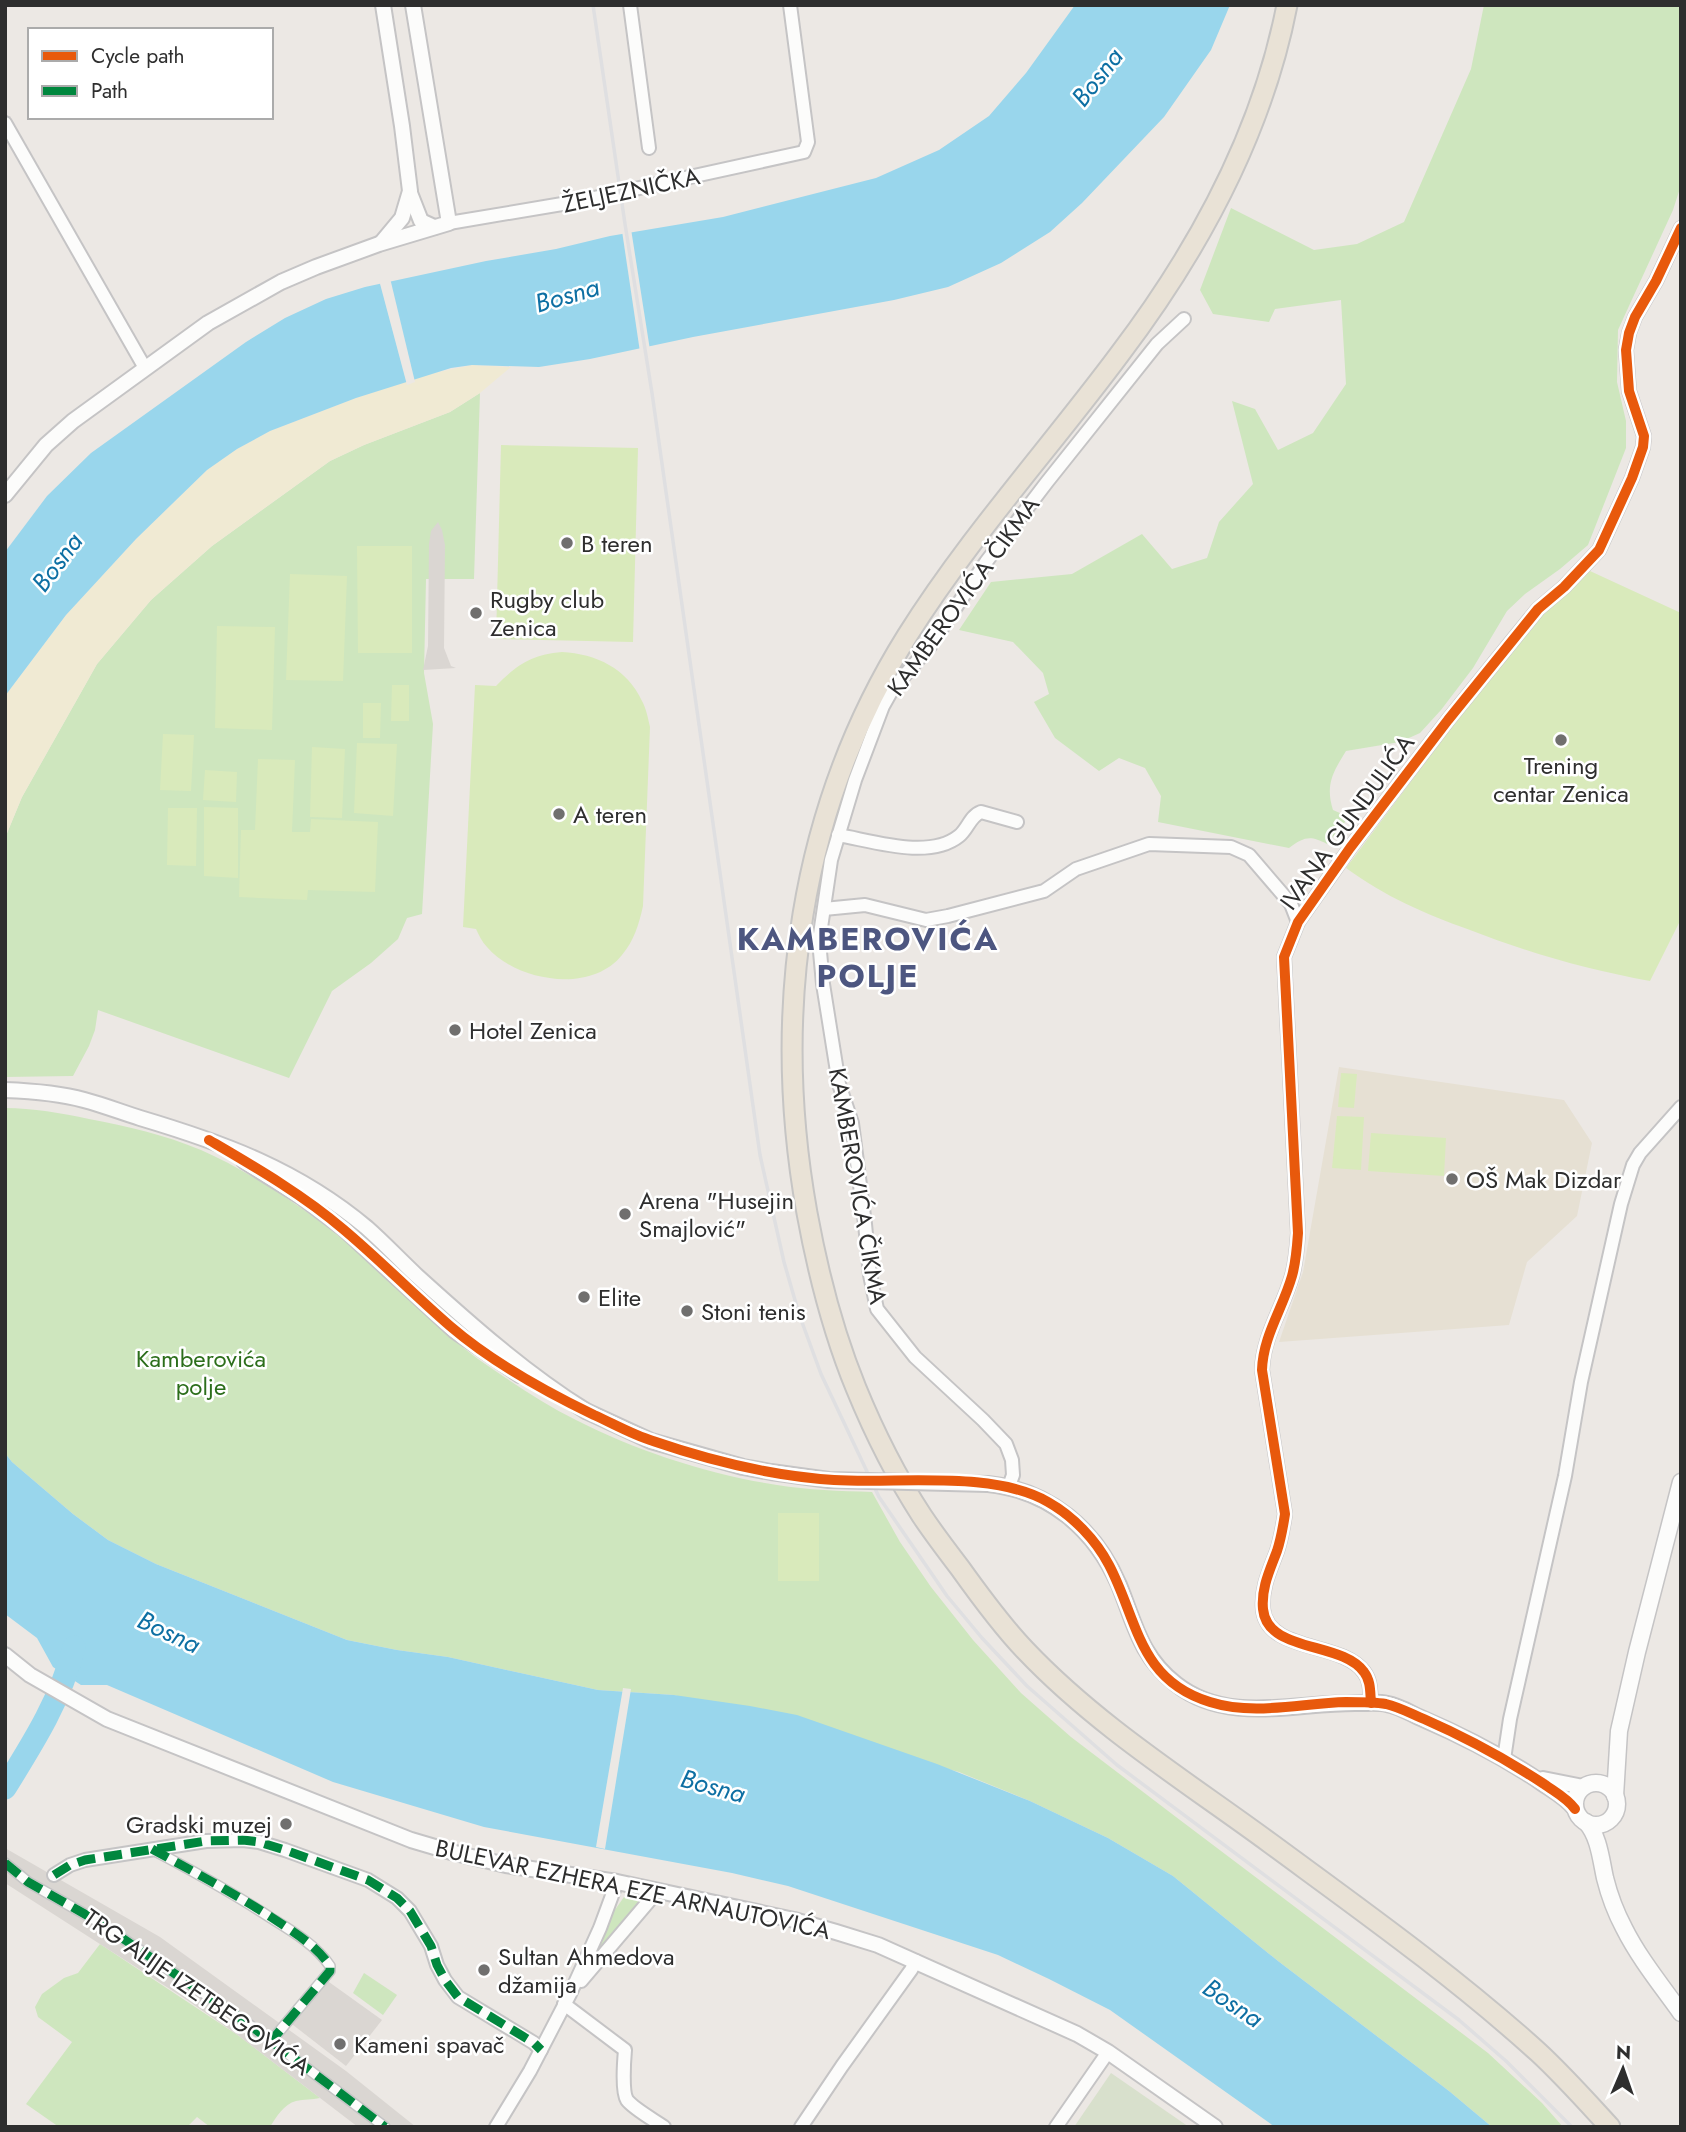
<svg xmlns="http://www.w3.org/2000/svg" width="1686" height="2132" viewBox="0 0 1686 2132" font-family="Jost,sans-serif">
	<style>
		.education { fill: #e6e0d3 }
		.green { fill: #cee6be }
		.sand { fill: #f0ead3 }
		.cemetery { fill: #d8e0cc }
		.pitch { fill: #d9eabb }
		.plaza { fill: #dad6d2 }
		.water { fill: #99d6ec }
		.pier { fill: #ece8e4 }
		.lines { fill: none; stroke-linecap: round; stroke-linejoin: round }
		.river { stroke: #99d6ec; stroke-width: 23 }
		.pedestrian-casing { stroke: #c5c4c5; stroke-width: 12 }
		.minor-casing { stroke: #c5c4c5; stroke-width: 16 }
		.tertiary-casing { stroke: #c5c4c5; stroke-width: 18 }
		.secondary-casing { stroke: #c5c4c5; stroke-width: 19 }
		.trunk-casing { stroke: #c6c5c4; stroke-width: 23 }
		.pedestrian { stroke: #fcfcfb; stroke-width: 9 }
		.minor { stroke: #fcfcfb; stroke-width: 12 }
		.tertiary { stroke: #fcfcfb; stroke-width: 14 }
		.secondary { stroke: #fcfcfb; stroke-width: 16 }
		.trunk { stroke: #e9e2d6; stroke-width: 19 }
		.rail { stroke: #dfdfe1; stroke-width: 3.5 }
		.tertiary-bridge-casing { stroke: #c5c4c5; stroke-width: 18; stroke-linecap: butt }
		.tertiary-bridge { stroke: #fcfcfb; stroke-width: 14 }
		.quiet { stroke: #00873e; stroke-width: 9; stroke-dasharray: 18 9; stroke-linecap: butt }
		.cycleway-casing { stroke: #fff; stroke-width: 15 }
		.cycleway { stroke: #e8590c; stroke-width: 10 }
		.poi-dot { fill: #706f6e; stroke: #fff; stroke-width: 2.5 }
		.labels { text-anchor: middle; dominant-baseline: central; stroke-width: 5; stroke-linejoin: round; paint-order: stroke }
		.street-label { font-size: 24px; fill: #2e2e2e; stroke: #fff }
		.poi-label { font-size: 24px; fill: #2e2e2e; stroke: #fff; text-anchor: start }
		.park-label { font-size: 24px; fill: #2c6e1b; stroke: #fff }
		.water-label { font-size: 26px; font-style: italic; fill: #0d6fa3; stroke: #fff }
		.district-label { font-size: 32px; font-weight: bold; letter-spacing: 2px; fill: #4d5680; stroke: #fff }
	</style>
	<rect width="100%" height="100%" fill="#ece8e4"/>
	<polygon class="education" points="1339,1067 1564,1100 1592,1143 1577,1216 1527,1262 1509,1325 1279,1342 1303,1272"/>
	<g class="green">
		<path d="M1484,5H1681V185L1673,210L1618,330L1617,382L1626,421V448L1588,545L1560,569L1525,594L1507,611L1473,668L1441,710L1420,733L1400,742L1346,751C1333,772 1325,785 1333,810L1349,817L1327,844C1310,835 1304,837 1289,848L1158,822L1161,796L1145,768L1119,758L1099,771L1055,738L1034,702L1049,694L1043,673L1013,642L959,630L991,582L1072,574L1142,534L1172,569L1207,558L1219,522L1253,484L1232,401L1255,409L1278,450L1313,433L1346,384L1341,300L1275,309L1269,322L1213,314L1200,290L1231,208L1314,250L1357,244L1404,222L1471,69Z"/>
		<polygon points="480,393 474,579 426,579 424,673 433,724 422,914 407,918 398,939 371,963 332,991 289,1078 98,1010 95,1030 89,1046 73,1076 5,1077 5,838 22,797 97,664 151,600 212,546 330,461 364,445 450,412"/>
		<path d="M5,1108C33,1108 61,1113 89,1119C127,1126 165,1135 201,1150C258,1175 325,1222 372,1264C408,1295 439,1331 478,1359C510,1381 542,1403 576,1420C636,1451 711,1475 777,1485C808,1490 840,1491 872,1492L900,1542L931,1587L973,1640L1021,1693L1071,1737L1176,1817L1488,2053L1542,2103L1563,2127H1492L1449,2091L1278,1961L1173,1876L1108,1838L1030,1801L959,1772L674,1695L598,1690L448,1657L397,1650L347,1640L156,1564L108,1540L73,1514L12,1462L5,1453Z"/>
		<polygon points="624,1897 639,1900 640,1903 599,1951 596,1951 596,1947 612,1914"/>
		<path d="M100,1944L239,2036L320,2098C312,2100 304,2099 296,2101C284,2104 276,2117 270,2127H210L197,2117L187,2127H59L26,2104L72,2042L38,2017L35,2007L42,1994L64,1978L78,1973Z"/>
		<polygon points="364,1973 397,1995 383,2015 353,1993"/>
	</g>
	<polygon class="sand" points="472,365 511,367 480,393 450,412 364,445 330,461 212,546 151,600 97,664 22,797 5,838 5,696 66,615 136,539 207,470 237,449 270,431 356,398 429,374"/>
	<polygon class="cemetery" points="1111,2073 1189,2127 1074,2127"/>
	<g class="pitch">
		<polygon points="501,445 638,448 633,642 496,639"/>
		<polygon points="357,546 412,546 412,653 358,653"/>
		<path d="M1590,571L1681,613V919L1650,981C1588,970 1529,953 1470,930C1423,913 1386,897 1346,868L1539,611Z"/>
		<polygon points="290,574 347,576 343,681 286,680"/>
		<polygon points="217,626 275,627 272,730 215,728"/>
		<path d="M562,652C596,654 627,668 642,701C646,708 648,718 650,727L643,906C639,924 634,941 622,955C591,994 517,982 487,947C482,942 479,935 476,929L463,927L475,685L496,686C518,664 531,655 562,652Z"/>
		<polygon points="392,685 409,685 409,721 391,721"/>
		<polygon points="363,703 381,703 380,738 363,738"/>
		<polygon points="163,734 194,735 191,791 160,790"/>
		<polygon points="357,743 397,744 393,816 354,813"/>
		<polygon points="312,747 345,749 342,818 310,817"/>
		<polygon points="258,759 295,760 292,832 310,832 311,819 378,822 375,892 308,890 307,900 239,897 241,830 255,830"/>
		<polygon points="205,770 237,772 236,802 203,800"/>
		<polygon points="204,807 238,808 238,878 204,876"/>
		<polygon points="168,808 197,808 196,866 167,865"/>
		<polygon points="1341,1073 1357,1074 1354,1108 1338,1107"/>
		<polygon points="1337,1116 1364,1117 1361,1170 1332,1168"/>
		<polygon points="1371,1133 1446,1138 1444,1176 1368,1171"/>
		<polygon points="819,1513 819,1581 778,1581 778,1513"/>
	</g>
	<g class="plaza">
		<polygon points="438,522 442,530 445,545 444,648 451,666 456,668 423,670 428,646 429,544 431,531"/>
		<polygon points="5,1848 160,1937 346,2071 416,2127 358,2127 239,2036 187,2000 5,1883"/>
		<polygon points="322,1977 382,2020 346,2066 288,2021"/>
	</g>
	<g class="water">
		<polygon points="1075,5 1230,5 1211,50 1164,117 1082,203 1050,232 1001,263 948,287 894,300 693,337 590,359 539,367 472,365 451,368 356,398 270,431 237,449 207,470 136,539 66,615 5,696 5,552 47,496 91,453 246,342 285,318 326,299 365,287 486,261 556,249 610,236 723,217 876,178 939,150 989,116 1026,73"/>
		<polygon points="5,1453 12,1462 73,1514 108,1540 156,1564 347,1640 397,1650 448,1657 598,1690 674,1695 750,1706 797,1715 937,1764 1030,1801 1108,1838 1173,1876 1278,1961 1449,2091 1492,2127 1275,2127 1110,2010 1049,1979 998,1955 788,1886 732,1873 484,1827 333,1782 107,1685 81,1685 53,1667 37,1638 5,1614"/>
	</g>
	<g class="pier">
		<polygon points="631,229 650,350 640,352 622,231"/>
		<polygon points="390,278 415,382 407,385 379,280"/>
		<polygon points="623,1688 631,1689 605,1849 596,1847"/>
	</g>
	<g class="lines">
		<path class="river" d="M5,1788C33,1743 61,1699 74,1647"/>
		<defs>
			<g id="pedestrian">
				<path d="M153,1850C193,1871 233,1893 271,1918C292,1931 316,1945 330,1966V1971L272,2040"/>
				<polyline points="5,1863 28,1882 97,1921 243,2020 385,2127"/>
			</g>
			<g id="minor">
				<polyline points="630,5 649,148"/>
				<polyline points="5,123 145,368"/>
				<polyline points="449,223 580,201 804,152 808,142 790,5"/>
				<path d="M838,835C873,841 929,860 959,836C968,829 970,816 981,812L1017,822"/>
				<polyline points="824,909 865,905 926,920 948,916 1044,891 1076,869 1149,844 1231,847 1249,855 1291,904 1298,922"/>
				<polyline points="1009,1486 1013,1475 1012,1460 1006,1444 983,1420 915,1357 877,1309 870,1275 865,1224 852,1123 839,1084 823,984 819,941 831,860 855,780 883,706 892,690 930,646 986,562 1047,482 1157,344 1184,319"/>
				<path d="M1371,1703C1370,1692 1371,1681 1364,1672C1342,1641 1267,1653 1263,1609C1261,1588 1270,1570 1277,1551C1281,1539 1283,1527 1285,1514L1262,1370C1263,1336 1283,1308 1292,1276C1296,1262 1297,1248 1298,1233L1284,957L1298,922L1350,848L1448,720L1538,609L1564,587L1599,550L1632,478L1643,447L1644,436L1629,391L1626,350L1629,333L1635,317L1656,281L1681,228"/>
				<polyline points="1504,1759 1510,1719 1565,1476 1581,1382 1621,1204 1633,1165 1640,1153 1681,1107"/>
				<polyline points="54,1875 70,1865 85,1860 206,1841 243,1840 259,1842 285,1850 368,1880 397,1898 410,1911 431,1946 437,1965 445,1980 458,1997 534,2043 541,2050"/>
				<polyline points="581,1981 649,1901 654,1890"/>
				<path d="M564,2004L625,2050C624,2061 622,2092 627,2100C634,2109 654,2120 664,2127"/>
				<polyline points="496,2127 530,2071 570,1994 600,1928 617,1882"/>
				<polyline points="801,2127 842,2066 911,1970 916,1961"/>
				<polyline points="1056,2127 1108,2052"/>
			</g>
			<g id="tertiary">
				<polyline points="410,193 421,221 434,227"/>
				<polyline points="382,242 402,218 410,191 402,126 383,5"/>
				<polyline points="5,495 46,445 73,421 208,323 281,282 316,267 379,244 449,223 413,5"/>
				<path d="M5,1090C31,1091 59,1093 84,1100C103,1105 121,1112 140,1118C224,1143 298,1170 367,1228C384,1243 400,1260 417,1276C470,1324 525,1373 586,1411"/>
				<polyline points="244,1161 303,1198 343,1228 455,1331 520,1375"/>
				<path d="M988,1484C1049,1490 1095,1529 1119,1585C1135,1624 1140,1656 1176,1684C1229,1726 1299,1701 1361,1703C1369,1703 1379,1702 1387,1704C1399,1706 1410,1713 1421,1718C1463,1736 1504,1757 1542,1783C1554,1791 1567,1798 1575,1809"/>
				<polyline points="5,1655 30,1675 107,1719 411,1840 455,1853 506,1865 617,1882 794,1920 836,1932 878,1945 1077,2034 1108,2052 1215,2127"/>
				<polyline points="1543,1779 1583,1787"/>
			</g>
			<g id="secondary">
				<circle cx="1596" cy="1804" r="21"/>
				<polyline points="1615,1796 1619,1731 1637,1652 1681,1482"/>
				<path d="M1586,1822C1599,1836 1601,1860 1605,1878C1609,1894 1616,1913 1624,1928C1639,1958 1661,1985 1681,2013"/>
			</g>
			<path id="trunk" d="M1287,5C1262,134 1198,251 1119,355C1049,449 970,536 907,636C799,809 771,1013 807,1213C818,1273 833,1332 856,1388C874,1432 896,1476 922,1516C934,1534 947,1551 960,1568C980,1596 1001,1625 1025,1650C1097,1726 1187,1782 1270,1843C1361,1910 1454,1976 1538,2052C1563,2075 1587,2102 1610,2127"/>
		</defs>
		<use href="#pedestrian" class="pedestrian-casing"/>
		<use href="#minor" class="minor-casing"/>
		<use href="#tertiary" class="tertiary-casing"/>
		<use href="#secondary" class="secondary-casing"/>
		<use href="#trunk" class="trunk-casing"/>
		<use href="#pedestrian" class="pedestrian"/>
		<use href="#minor" class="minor"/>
		<use href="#tertiary" class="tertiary"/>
		<use href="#secondary" class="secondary"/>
		<use href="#trunk" class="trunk"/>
		<polyline class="rail" points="593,5 625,224 652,393 760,1155 784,1262 799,1314 821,1374 879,1497 947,1596 982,1638 1027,1686 1117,1765 1459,2020 1506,2061 1572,2127"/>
		<defs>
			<polyline id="tertiary-bridge" points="586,1411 651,1441 743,1467 771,1472 829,1480 988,1484"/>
		</defs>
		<use href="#tertiary-bridge" class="tertiary-bridge-casing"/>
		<use href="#tertiary-bridge" class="tertiary-bridge"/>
		<g class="quiet">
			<path d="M152,1849C192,1871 232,1892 271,1917C292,1931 316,1945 330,1966V1971L272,2040"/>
			<polyline points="5,1863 28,1882 97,1921 243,2020 385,2127"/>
			<polyline points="54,1875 70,1865 85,1860 206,1841 243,1840 259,1842 285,1850 368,1880 397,1898 410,1911 431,1946 437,1965 445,1980 458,1997 534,2043 541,2050"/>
		</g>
		<defs>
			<g id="cycleway">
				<path d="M209,1140C255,1167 302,1194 343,1229C380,1260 414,1295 450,1326C493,1363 544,1391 594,1415C614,1424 633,1435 653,1441C711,1461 773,1476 834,1480C899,1484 993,1470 1048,1502C1073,1516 1096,1540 1109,1565C1138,1620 1138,1680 1210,1702C1254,1716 1301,1703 1346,1702C1359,1702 1374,1702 1386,1704C1399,1707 1412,1714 1424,1719C1465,1737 1506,1759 1544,1784C1555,1792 1567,1798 1575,1809"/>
				<path d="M1371,1703C1370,1692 1371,1681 1364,1672C1342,1641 1267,1653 1263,1609C1261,1588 1270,1570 1277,1551C1281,1539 1283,1527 1285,1514L1262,1370C1263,1336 1283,1308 1292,1276C1296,1262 1297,1248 1298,1233L1284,957L1298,922L1350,848L1448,720L1538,609L1564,587L1599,550L1632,478L1643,447L1644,436L1629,391L1626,350L1629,333L1635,317L1656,281L1681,228"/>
			</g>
		</defs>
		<use href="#cycleway" class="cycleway-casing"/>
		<use href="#cycleway" class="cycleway"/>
	</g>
	<g class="poi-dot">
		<circle cx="567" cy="543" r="7"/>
		<circle cx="476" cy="613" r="7"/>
		<circle cx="1561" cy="740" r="7"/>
		<circle cx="559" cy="814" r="7"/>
		<circle cx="455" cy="1030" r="7"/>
		<circle cx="1452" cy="1179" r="7"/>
		<circle cx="625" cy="1214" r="7"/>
		<circle cx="584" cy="1297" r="7"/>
		<circle cx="687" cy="1311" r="7"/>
		<circle cx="286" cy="1824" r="7"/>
		<circle cx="484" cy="1970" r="7"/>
		<circle cx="340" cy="2044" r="7"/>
	</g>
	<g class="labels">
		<g class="street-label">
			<text transform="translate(631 190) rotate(-12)">ŽELJEZNIČKA</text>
			<text transform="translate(963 596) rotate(-54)">KAMBEROVIĆA ČIKMA</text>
			<text transform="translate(1347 822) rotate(-54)">IVANA GUNDULIĆA</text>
			<text transform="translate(858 1186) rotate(80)">KAMBEROVIĆA ČIKMA</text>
			<text transform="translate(633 1889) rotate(12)">BULEVAR EZHERA EZE ARNAUTOVIĆA</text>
			<text transform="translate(197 1992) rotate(35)">TRG ALIJE IZETBEGOVIĆA</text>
		</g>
		<g class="poi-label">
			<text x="581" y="543">B teren</text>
			<text x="490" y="599">Rugby club<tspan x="490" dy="28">Zenica</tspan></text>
			<text x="1561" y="765" text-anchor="middle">Trening<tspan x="1561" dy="28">centar Zenica</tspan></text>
			<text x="573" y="814">A teren</text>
			<text x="469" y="1030">Hotel Zenica</text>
			<text x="1466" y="1179">OŠ Mak Dizdar</text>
			<text x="639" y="1200">Arena "Husejin<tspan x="639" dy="28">Smajlović"</tspan></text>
			<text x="598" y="1297">Elite</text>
			<text x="701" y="1311">Stoni tenis</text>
			<text x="272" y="1824" text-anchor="end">Gradski muzej</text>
			<text x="498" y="1956">Sultan Ahmedova<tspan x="498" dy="28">džamija</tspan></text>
			<text x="354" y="2044">Kameni spavač</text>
		</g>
		<g class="park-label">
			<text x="201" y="1358">Kamberovića<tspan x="201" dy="28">polje</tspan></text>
		</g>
		<g class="water-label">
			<text transform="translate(1097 77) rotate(-52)">Bosna</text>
			<text transform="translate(567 295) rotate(-16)">Bosna</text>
			<text transform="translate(57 562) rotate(-53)">Bosna</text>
			<text transform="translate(169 1632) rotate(25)">Bosna</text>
			<text transform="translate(713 1786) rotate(15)">Bosna</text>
			<text transform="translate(1233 2003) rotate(34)">Bosna</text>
		</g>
		<g class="district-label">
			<text x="868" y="939">KAMBEROVIĆA<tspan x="868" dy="37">POLJE</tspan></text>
		</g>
	</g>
	<rect width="1686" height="2132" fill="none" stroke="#2e2e2e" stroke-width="14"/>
	<rect x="28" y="28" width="245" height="91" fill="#ffffff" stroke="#ababab" stroke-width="2"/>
	<rect x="42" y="51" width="35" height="10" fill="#e8590c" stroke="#ababab" stroke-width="2"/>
	<text x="91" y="63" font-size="21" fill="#2e2e2e">Cycle path</text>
	<rect x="42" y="86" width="35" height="10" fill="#00873e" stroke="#ababab" stroke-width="2"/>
	<text x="91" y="98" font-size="21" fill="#2e2e2e">Path</text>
	<g transform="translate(1623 2069) rotate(2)" stroke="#ffffff" stroke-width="5" paint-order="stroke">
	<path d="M0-5L12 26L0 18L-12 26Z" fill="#2e2e2e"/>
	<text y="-10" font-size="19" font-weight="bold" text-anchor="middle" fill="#2e2e2e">N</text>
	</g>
</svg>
